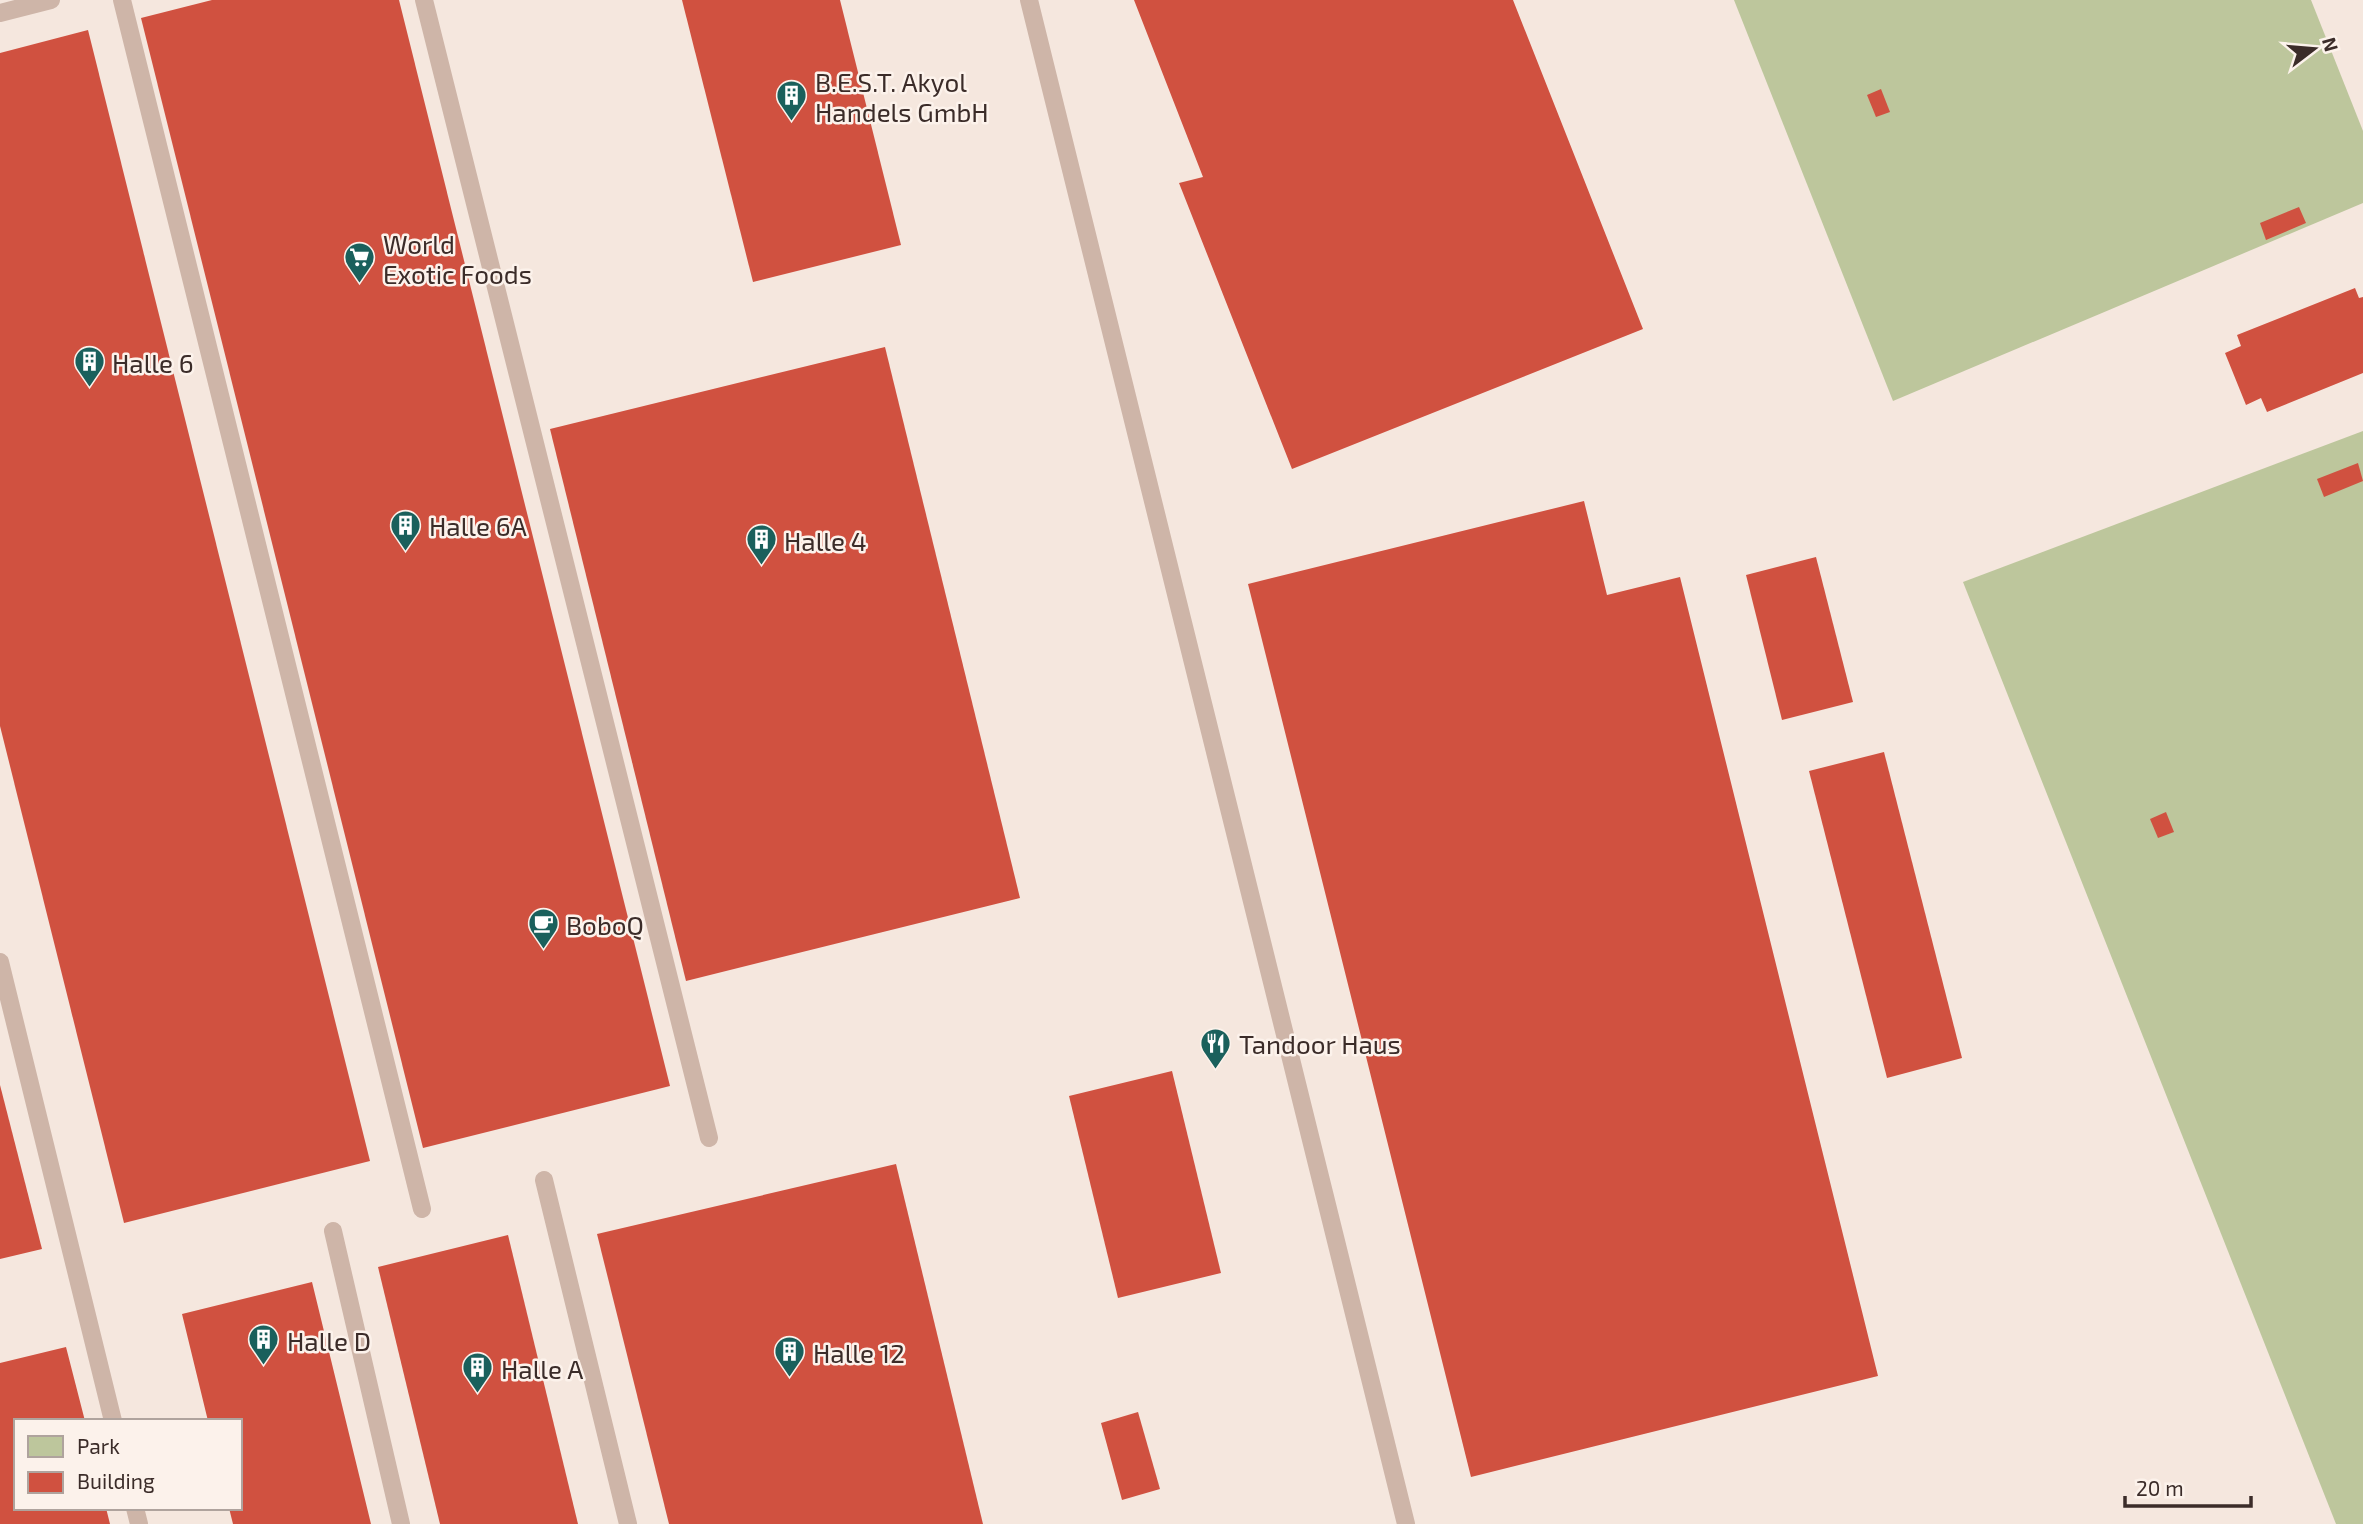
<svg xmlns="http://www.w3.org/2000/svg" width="2363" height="1524" viewBox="0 0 2363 1524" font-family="'Exo 2',sans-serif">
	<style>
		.green { fill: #bdc69c }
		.building { fill: #d05140 }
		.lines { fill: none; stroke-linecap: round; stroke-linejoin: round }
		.lane { stroke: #ceb5a8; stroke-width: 18 }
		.labels { text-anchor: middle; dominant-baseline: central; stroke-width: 5; stroke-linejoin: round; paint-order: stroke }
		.poi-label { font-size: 26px; fill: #3b2c29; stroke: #fcf2eb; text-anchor: start }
	</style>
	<rect width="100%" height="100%" fill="#f5e7de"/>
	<g class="green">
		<polygon points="1734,0 2311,0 2363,131 2363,203 1893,401"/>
		<polygon points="2363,431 2363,1524 2336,1524 1963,582"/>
	</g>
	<g class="building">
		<polygon points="212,0 399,0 670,1086 423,1148 141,18"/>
		<polygon points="682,0 840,0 901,245 753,282"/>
		<polygon points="1134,0 1513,0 1643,329 1292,469 1179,183 1203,177"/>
		<polygon points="88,30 370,1161 124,1223 0,726 0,53"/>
		<polygon points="1881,89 1890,112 1876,117 1867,95"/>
		<polygon points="2299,207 2306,223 2266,240 2260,223"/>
		<polygon points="2355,288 2359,298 2363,297 2363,373 2267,412 2261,398 2246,405 2225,353 2241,346 2237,335"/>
		<polygon points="885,347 1020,898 686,981 550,429"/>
		<polygon points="2358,463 2363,481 2324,497 2317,479"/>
		<polygon points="1584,501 1607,595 1680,577 1878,1376 1471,1477 1248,584"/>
		<polygon points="1816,557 1853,702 1782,720 1746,575"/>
		<polygon points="1884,752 1962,1058 1887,1078 1809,771"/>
		<polygon points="2166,812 2174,832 2158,838 2150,819"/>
		<polygon points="1172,1071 1221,1273 1118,1298 1069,1096"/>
		<polygon points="0,1085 42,1249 0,1259"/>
		<polygon points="896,1164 983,1524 669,1524 597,1234"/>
		<polygon points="508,1235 578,1524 440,1524 378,1267"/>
		<polygon points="312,1282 371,1524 233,1524 229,1508 240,1508 240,1421 208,1421 182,1314"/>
		<polygon points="66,1347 85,1421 16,1421 16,1508 106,1508 110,1524 0,1524 0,1363"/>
		<polygon points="1138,1412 1160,1489 1122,1500 1101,1423"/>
	</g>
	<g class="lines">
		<g class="lane">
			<polyline points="122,0 422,1209"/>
			<polyline points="424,0 709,1138"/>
			<polyline points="1029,0 1406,1524"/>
			<polyline points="0,13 51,0"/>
			<polyline points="0,962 113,1421"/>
			<polyline points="544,1180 628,1524"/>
			<polyline points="333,1231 401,1524"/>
			<polyline points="135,1508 139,1524"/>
		</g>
	</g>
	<defs>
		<symbol id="building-pin" viewBox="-11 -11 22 30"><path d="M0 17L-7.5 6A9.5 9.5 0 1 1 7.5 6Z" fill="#1a605c" stroke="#fcf2eb"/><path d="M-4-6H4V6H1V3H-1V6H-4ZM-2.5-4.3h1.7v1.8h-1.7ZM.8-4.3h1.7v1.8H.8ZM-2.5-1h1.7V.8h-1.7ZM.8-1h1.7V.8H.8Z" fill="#fff"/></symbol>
		<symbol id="supermarket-pin" viewBox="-11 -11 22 30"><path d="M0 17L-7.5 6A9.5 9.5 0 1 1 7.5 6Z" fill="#1a605c" stroke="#fcf2eb"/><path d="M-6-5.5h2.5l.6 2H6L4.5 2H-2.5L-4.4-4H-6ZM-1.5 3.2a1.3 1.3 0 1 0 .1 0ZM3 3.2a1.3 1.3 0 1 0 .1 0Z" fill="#fff"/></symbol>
		<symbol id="cafe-pin" viewBox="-11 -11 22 30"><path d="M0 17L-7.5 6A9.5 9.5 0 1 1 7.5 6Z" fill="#1a605c" stroke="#fcf2eb"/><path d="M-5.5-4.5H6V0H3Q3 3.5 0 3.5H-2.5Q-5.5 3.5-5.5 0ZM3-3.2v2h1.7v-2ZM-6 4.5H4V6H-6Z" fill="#fff"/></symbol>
		<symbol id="restaurant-pin" viewBox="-11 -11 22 30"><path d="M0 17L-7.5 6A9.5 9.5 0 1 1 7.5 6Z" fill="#1a605c" stroke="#fcf2eb"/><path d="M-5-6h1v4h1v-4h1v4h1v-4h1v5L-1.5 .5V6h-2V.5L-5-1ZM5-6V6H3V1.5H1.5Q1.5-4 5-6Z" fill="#fff"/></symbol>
	</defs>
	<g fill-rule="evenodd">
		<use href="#building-pin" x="774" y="78" width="35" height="47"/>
		<use href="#supermarket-pin" x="342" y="240" width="35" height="47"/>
		<use href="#building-pin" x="72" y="344" width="35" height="47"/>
		<use href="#building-pin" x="388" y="508" width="35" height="47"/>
		<use href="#building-pin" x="744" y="522" width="35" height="47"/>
		<use href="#cafe-pin" x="526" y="906" width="35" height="47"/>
		<use href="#restaurant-pin" x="1198" y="1026" width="35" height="47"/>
		<use href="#building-pin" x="246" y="1322" width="35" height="47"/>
		<use href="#building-pin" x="772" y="1334" width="35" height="47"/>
		<use href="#building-pin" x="460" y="1350" width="35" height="47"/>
	</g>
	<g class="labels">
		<g class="poi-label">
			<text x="815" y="81">B.E.S.T. Akyol<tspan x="815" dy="30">Handels GmbH</tspan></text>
			<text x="383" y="243">World<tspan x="383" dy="30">Exotic Foods</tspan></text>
			<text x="112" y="362">Halle 6</text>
			<text x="429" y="525">Halle 6A</text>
			<text x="784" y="540">Halle 4</text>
			<text x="566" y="924">BoboQ</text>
			<text x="1239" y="1043">Tandoor Haus</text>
			<text x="287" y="1340">Halle D</text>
			<text x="813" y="1352">Halle 12</text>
			<text x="501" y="1368">Halle A</text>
		</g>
	</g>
	<rect x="14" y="1419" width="228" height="91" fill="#fcf2eb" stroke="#afa39d" stroke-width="2"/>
	<rect x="28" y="1436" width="35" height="21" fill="#bdc69c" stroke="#afa39d" stroke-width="2"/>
	<text x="77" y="1454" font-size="21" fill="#3b2c29">Park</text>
	<rect x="28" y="1472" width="35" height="21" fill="#d05140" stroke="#afa39d" stroke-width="2"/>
	<text x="77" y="1489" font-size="21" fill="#3b2c29">Building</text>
	<g transform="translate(2314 49) rotate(74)" stroke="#fcf2eb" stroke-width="5" paint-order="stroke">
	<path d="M0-5L12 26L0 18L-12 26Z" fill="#3b2c29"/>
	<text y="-10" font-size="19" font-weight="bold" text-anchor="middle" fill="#3b2c29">N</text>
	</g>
	<path d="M2125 1496v10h126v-10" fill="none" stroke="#3b2c29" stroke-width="3.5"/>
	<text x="2136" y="1496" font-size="21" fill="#3b2c29" stroke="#fcf2eb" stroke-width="5" paint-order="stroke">20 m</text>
</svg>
